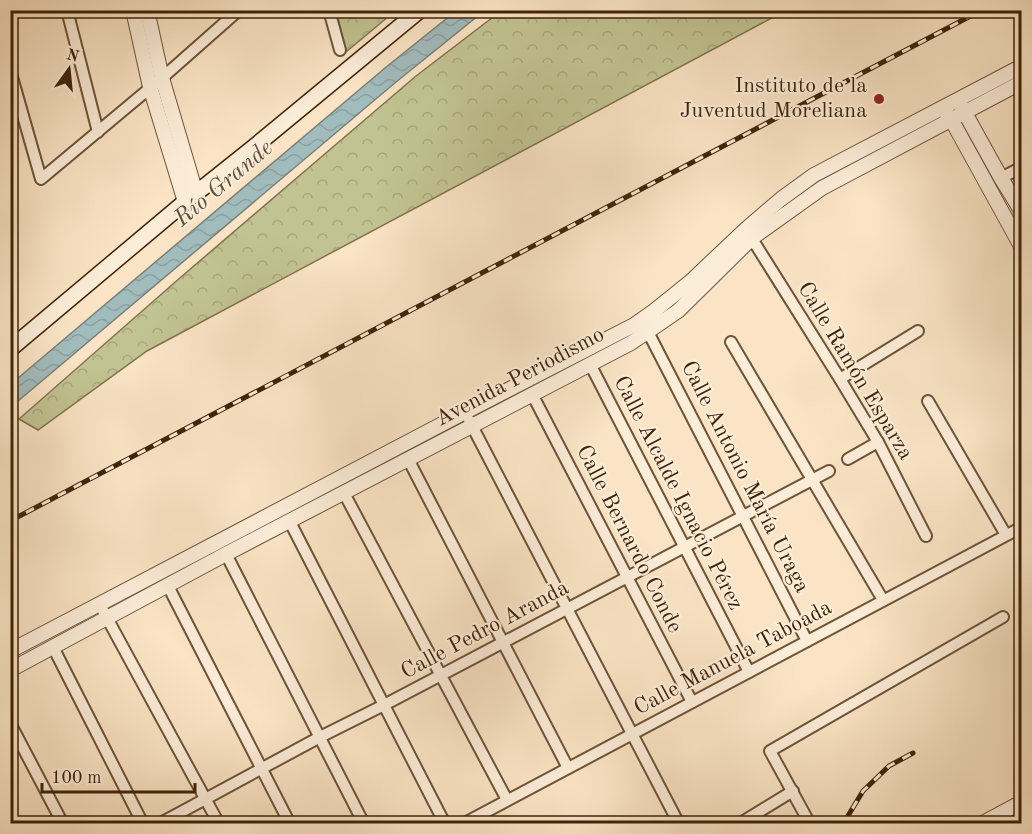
<svg xmlns="http://www.w3.org/2000/svg" width="1032" height="834" viewBox="0 0 1032 834" font-family="'Old Standard TT',serif">
	<style>
		.park { fill: url(#park-crowns); stroke: #80734d; stroke-width: 1.5 }
		.water { fill: url(#water-waves); stroke: #7a7f75; stroke-width: 1.5 }
		.lines { fill: none; stroke-linecap: round; stroke-linejoin: round }
		.minor-casing { stroke: #6e5337; stroke-width: 14 }
		.tertiary-casing { stroke: #6e5337; stroke-width: 16 }
		.secondary-casing { stroke: #3f2308; stroke-width: 18 }
		.minor { stroke: #fcedd9; stroke-width: 10 }
		.tertiary { stroke: #fcedd9; stroke-width: 14 }
		.secondary { stroke: #fcedd9; stroke-width: 15 }
		.rail-casing { stroke: #3f2308; stroke-width: 5 }
		.rail { stroke: #fcedd9; stroke-width: 3; stroke-dasharray: 9; stroke-linecap: butt }
		.poi-dot { fill: #8f2418; stroke: #fcedd9; stroke-width: 2 }
		.labels { text-anchor: middle; dominant-baseline: central; stroke-width: 4.5; stroke-linejoin: round; paint-order: stroke }
		.poi-label { font-size: 22px; fill: #3f2308; stroke: #fcedd9; text-anchor: end }
		.street-label { font-size: 22px; fill: #3f2308; stroke: #fcedd9 }
		.water-label { font-size: 24px; font-style: italic; fill: #5c513e; stroke: #fcedd9 }
	</style>
	<defs>
		<pattern id="park-crowns" width="20" height="18" patternUnits="userSpaceOnUse" patternTransform="scale(1.5)"><rect width="20" height="18" fill="#c2c392"/><path d="M2 6a3 3 0 1 1 6 0M12 15a3 3 0 1 1 6 0" fill="none" stroke="#a8a77c"/></pattern>
		<pattern id="water-waves" width="16" height="10" patternUnits="userSpaceOnUse" patternTransform="scale(1.5)"><rect width="16" height="10" fill="#a1bcbd"/><path d="M0 5q4-4 8 0t8 0" fill="none" stroke="#8ca1a1"/></pattern>
	</defs>
	<rect width="100%" height="100%" fill="#fae4c5"/>
	<filter id="stains"><feTurbulence type="fractalNoise" baseFrequency=".00333" numOctaves="4"/><feColorMatrix values="0 0 0 0 .2 0 0 0 0 .09 0 0 0 0 .02 0 0 0 .5 -.17"/></filter>
	<radialGradient id="worn" r=".72"><stop offset=".6" stop-color="#630" stop-opacity="0"/><stop offset="1" stop-color="#630" stop-opacity=".3"/></radialGradient>
	<g class="park">
		<polygon points="336,10 394,10 395,11 346,52"/>
		<polygon points="501,11 785,11 147,351 38,430 19,419 181,277 416,76"/>
	</g>
	<polygon class="water" points="456,11 484,11 396,82 11,407 11,384 385,68"/>
	<g class="lines">
		<defs>
			<g id="minor">
				<polyline points="67,10 98,132"/>
				<polyline points="329,10 340,50"/>
				<polyline points="10,70 41,179 162,78 239,10"/>
				<polyline points="1001,178 1022,167"/>
				<polyline points="749,234 840,379 878,442 926,536"/>
				<polyline points="648,332 807,641"/>
				<polyline points="731,342 883,600"/>
				<polyline points="590,364 749,672"/>
				<polyline points="840,379 918,331"/>
				<polyline points="532,394 692,702"/>
				<polyline points="928,401 1006,535"/>
				<polyline points="469,420 679,824"/>
				<polyline points="408,459 568,768"/>
				<polyline points="848,459 878,442"/>
				<polyline points="344,493 507,800"/>
				<polyline points="290,522 445,824"/>
				<polyline points="226,554 364,824"/>
				<polyline points="168,586 290,824"/>
				<polyline points="100,605 219,824"/>
				<polyline points="53,647 143,824"/>
				<polyline points="10,723 63,824"/>
				<polyline points="159,824 320,737 384,705 829,471"/>
				<polyline points="463,824 1022,527"/>
				<polyline points="739,824 793,791"/>
				<polyline points="810,824 770,751 1003,617"/>
			</g>
			<g id="tertiary">
				<polyline points="133,10 150,87 185,202"/>
				<polyline points="147,10 162,78 196,193"/>
				<polyline points="960,104 1001,178 1022,212"/>
				<polyline points="947,114 951,119 1022,248"/>
				<polyline points="10,651 465,412 634,325 654,311 690,282 746,229 781,199 814,175 1022,66"/>
				<polyline points="10,670 226,554 631,343 678,311 752,238 822,188 1022,82"/>
				<polyline points="981,824 1022,802"/>
			</g>
			<polyline id="secondary" points="10,349 185,202 254,147 420,10"/>
		</defs>
		<use href="#minor" class="minor-casing"/>
		<use href="#tertiary" class="tertiary-casing"/>
		<use href="#secondary" class="secondary-casing"/>
		<use href="#minor" class="minor"/>
		<use href="#tertiary" class="tertiary"/>
		<use href="#secondary" class="secondary"/>
		<defs>
			<g id="rail">
				<polyline points="10,521 982,10"/>
				<polyline points="843,824 863,791 889,766 913,753"/>
			</g>
		</defs>
		<use href="#rail" class="rail-casing"/>
		<use href="#rail" class="rail"/>
	</g>
	<circle class="poi-dot" cx="879" cy="99" r="6"/>
	<g class="labels">
		<g class="poi-label">
			<text x="867" y="86">Instituto de la<tspan x="867" dy="25">Juventud Moreliana</tspan></text>
		</g>
		<g class="street-label">
			<text transform="translate(855 371) rotate(59)">Calle Ramón Esparza</text>
			<text transform="translate(520 377) rotate(-28)">Avenida Periodismo</text>
			<text transform="translate(745 477) rotate(63)">Calle Antonio María Uraga</text>
			<text transform="translate(678 493) rotate(63)">Calle Alcalde Ignacio Pérez</text>
			<text transform="translate(629 539) rotate(63)">Calle Bernardo Conde</text>
			<text transform="translate(485 630) rotate(-28)">Calle Pedro Aranda</text>
			<text transform="translate(733 658) rotate(-28)">Calle Manuela Taboada</text>
		</g>
		<g class="water-label">
			<text transform="translate(224 184) rotate(-40)">Río Grande</text>
		</g>
	</g>
	<rect width="1032" height="834" fill="none" stroke="#fae4c5" stroke-width="36"/>
	<rect x="12" y="12" width="1008" height="810" fill="none" stroke="#3f2308" stroke-width="3"/>
	<rect x="18" y="18" width="996" height="798" fill="none" stroke="#3f2308" stroke-width="1.5"/>
	<g transform="translate(69 69) rotate(15)" stroke="#fcedd9" stroke-width="4.5" paint-order="stroke">
	<path d="M0-4.5L10 22L0 15L-10 22Z" fill="#3f2308"/>
	<text y="-9" font-size="16" font-weight="bold" text-anchor="middle" fill="#3f2308">N</text>
	</g>
	<path d="M42 783v9h153v-9" fill="none" stroke="#3f2308" stroke-width="3"/>
	<text x="51" y="783" font-size="18" fill="#3f2308" stroke="#fcedd9" stroke-width="4.5" paint-order="stroke">100 m</text>
	<rect width="100%" height="100%" filter="url(#stains)"/>
	<rect width="100%" height="100%" fill="url(#worn)"/>
</svg>
